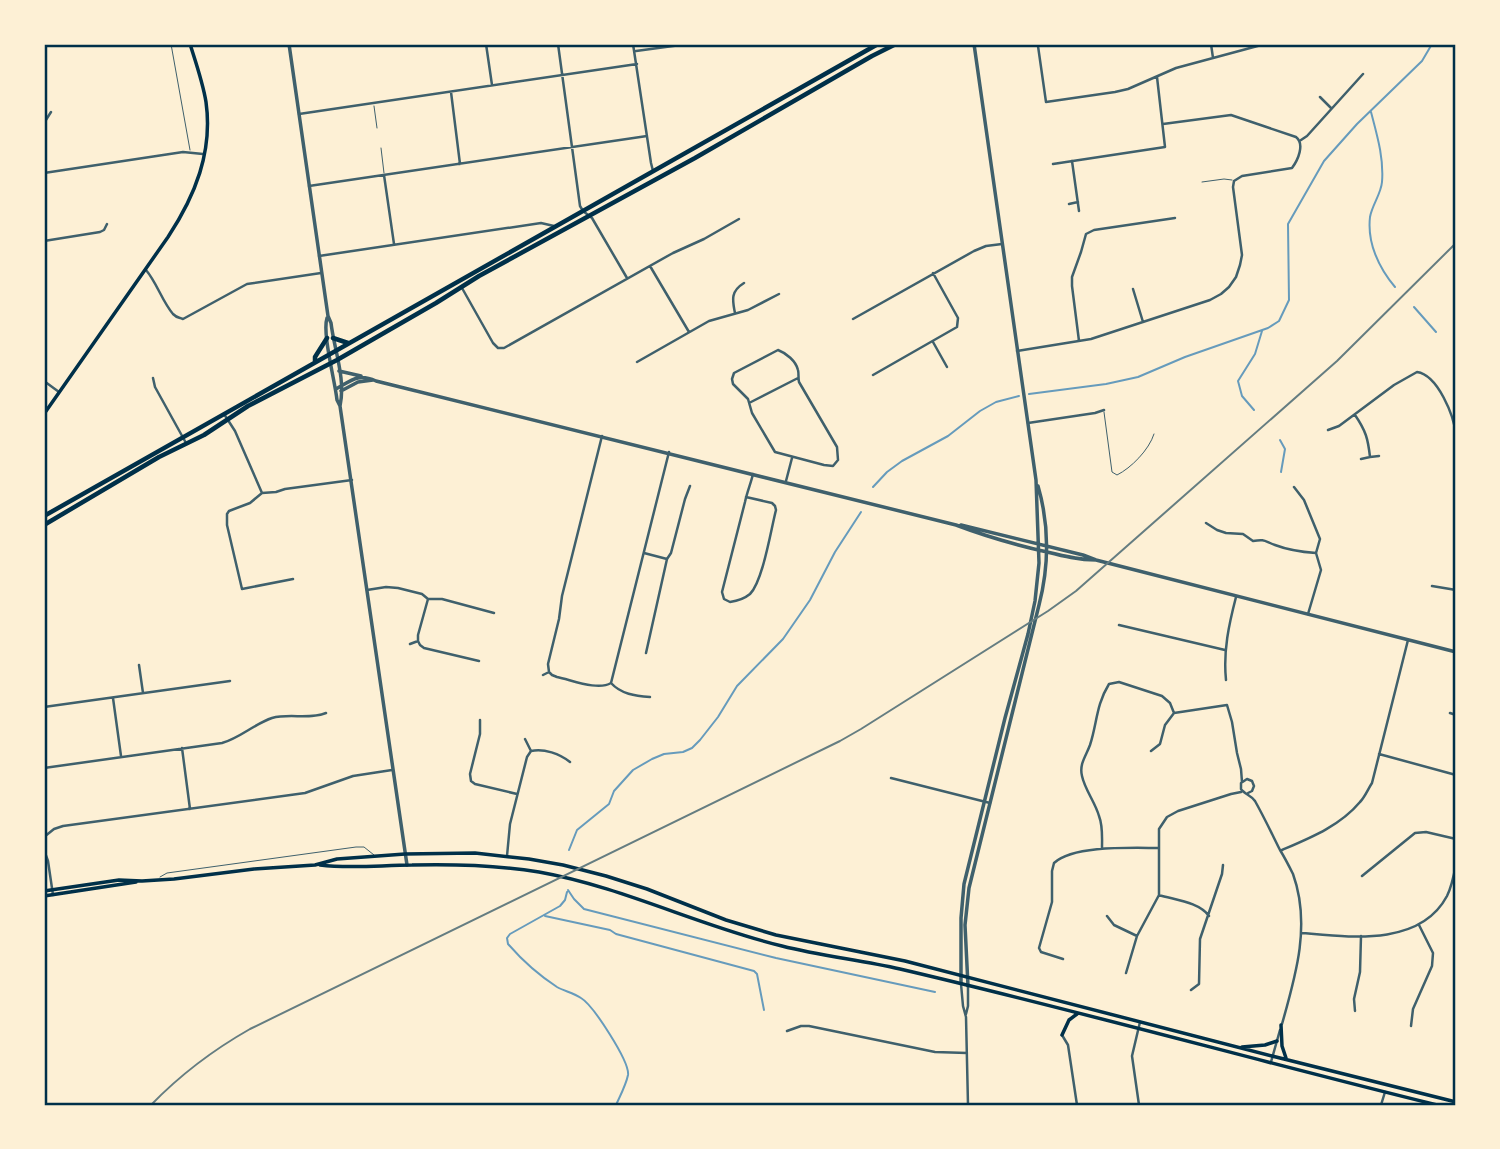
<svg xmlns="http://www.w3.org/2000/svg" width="1500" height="1149" viewBox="0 0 1500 1149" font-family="Literata,serif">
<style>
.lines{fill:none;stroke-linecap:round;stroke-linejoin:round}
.stream{stroke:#669bbc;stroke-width:2}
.service{stroke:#3f606c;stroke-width:1}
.minor{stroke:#3f606c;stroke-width:2.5}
.tertiary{stroke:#3f606c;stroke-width:3.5}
.secondary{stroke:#003049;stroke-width:3.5}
.trunk{stroke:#003049;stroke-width:4.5}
.rail{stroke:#657d81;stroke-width:2}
.neatline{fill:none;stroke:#003049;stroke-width:2.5}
</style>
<rect width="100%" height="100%" fill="#fdf0d5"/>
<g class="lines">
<path class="stream" d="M1371,112C1377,135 1384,158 1382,182C1381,194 1372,205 1370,217C1367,243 1379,268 1395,287
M1414,307L1436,332
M1029,394L1106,384L1138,377L1185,357L1268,328L1279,321L1289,300L1288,224L1324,161L1357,124L1422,61L1432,44
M1254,410L1242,396L1238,381L1255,354L1262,331
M1280,440L1285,449L1281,472
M873,487L887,472L902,461L948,436L980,411L996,402L1019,396
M569,850L577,830L609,804L614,791L633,770L652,759L664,754L683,752L692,748L700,740L718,717L737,686L783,639L810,600L835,552L861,512
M568,890L574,899L584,909L776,958L935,992
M567,892L565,900L560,906L510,934L507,938L508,944C521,959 540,976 557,987C564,991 574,993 581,998C593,1005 630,1062 628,1075C626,1085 620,1096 616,1105
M545,916L610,930L616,934L754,971L757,974L764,1010"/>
<path class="service" d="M171,44L190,150
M374,106L377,128
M381,148L384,173
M1202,182L1224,179L1232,180
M1104,412L1112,472L1117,475C1131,468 1149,450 1154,434
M160,877L167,873L356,847H364L374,855"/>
<path class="minor" d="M486,44L492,85
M558,44L580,206L583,211L592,218L627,278
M633,44L651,163L653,171
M1051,44L1038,46L1046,102L1115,92L1128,89L1176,68L1265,44
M1211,44L1213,58
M636,51L688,44
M451,92L460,164
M1320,97L1331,108
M299,114L637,64
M44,123L51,112
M1301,140L1307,136L1363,74
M1072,161L1079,211
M1053,164L1165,147L1157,77
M44,173L183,152L203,154
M384,175L394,244
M309,186L647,136
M1069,204L1078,202
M44,241L100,232L104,230L107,224
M319,256L541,223L554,226
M650,266L689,332
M146,270C157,283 162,301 173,314C177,318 178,317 183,319L247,284L321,273
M462,288L493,343L498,348H504L673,253L704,239L739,219
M1133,289L1143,322
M735,313C732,299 731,291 744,283
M853,319L974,251L986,246L1002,244
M1079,341L1072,286V277L1081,252L1086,234L1094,230L1175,218
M933,342L947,367
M778,350C786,353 796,361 798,370C799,374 798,378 799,382L837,447L838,460L833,466L824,465L775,452L752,413L748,399L733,384L732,379L734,373Z
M1017,351L1091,339L1210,300L1221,294L1229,287L1236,277L1240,265L1242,255L1233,187L1234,181L1242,176L1292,168C1298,160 1305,144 1296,137L1231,115L1163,124
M637,362L709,321L748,310L779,294
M873,375L957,327L958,318L933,273
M153,378L155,387L186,443
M44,381L59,392
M751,402L798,378
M224,414L235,431L262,493
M1355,415C1366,431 1368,439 1370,457L1361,459
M1028,423L1095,413L1104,410
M1328,430L1339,426L1394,385L1417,372C1438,375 1454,416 1456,435
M1370,457L1379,456
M1456,463L1455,466L1456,471
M786,481L792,458
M1294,487L1304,500L1320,539L1316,553L1321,570L1308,614
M746,497L772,503L775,506L776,510C771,529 763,581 750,594C744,599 737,601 730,602L724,599L722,592L745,502C747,492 751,483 753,474
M1206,523L1217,530L1226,533L1243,534L1253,541C1265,539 1264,541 1275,545C1288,550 1302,552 1316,553
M644,553L667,559
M293,579L242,589L227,525V514L229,511L250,503L262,493L276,492L285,489L352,480
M1432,586L1456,590
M367,590L386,587L398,588L422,594L428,599H442L494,613
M1119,625L1225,650
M418,641L420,645L424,648L479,661
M410,644L418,641V635L428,599
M646,653L667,559L671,553L685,499L690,486
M139,665L143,693
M549,672L548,664L559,619L562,596L602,436
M543,675L549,672L552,675L557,677C572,680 598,691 611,683
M1226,680C1223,651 1229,624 1236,597
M611,683L669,452
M611,683C621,694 635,696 650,697
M113,698L121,756
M44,707L230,681
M1450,713L1456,715
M480,720V734L470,774L471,781L475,784L517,794
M182,748L190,809
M531,751C544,748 560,754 570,762
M1151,751L1160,744L1165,725L1174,713L1227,705L1232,722L1237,753L1241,769L1242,782
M1379,754L1456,775
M44,768L222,743C240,738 254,724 272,718C290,713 309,720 326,713
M891,778L990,803
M1248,793L1252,791L1254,786L1252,781L1247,779L1241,783V789C1244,794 1251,795 1255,801C1264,817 1272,834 1280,850C1285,858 1289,866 1293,874C1311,924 1296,975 1282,1024
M44,837L54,829L63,826L305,793L353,776L392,770
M1102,848C1102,837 1103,826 1099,816C1095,802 1085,790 1082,776C1079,764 1086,756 1090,745C1097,724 1096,705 1109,684L1119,682L1162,696L1170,703L1174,713
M44,850L48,861L53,895
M1282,850C1310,838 1340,826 1360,802C1365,797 1368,789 1372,783L1408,640
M507,856L510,824L527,757L531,751L525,739
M1362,876L1415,833L1426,832L1456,839
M1159,895C1175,900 1199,902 1209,916
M1107,916L1114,925L1137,936
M1302,933C1349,937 1420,947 1447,896C1452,886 1454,875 1456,864
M1063,959L1041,952L1039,948L1052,902V871L1054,863C1074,845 1132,848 1159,848
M1126,973L1137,936L1159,895V829L1167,817L1178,811L1231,794L1241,792
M961,984L963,1006L966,1017L968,1105
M1191,990L1199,984L1200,939L1222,874L1223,865
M1355,1011L1354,999L1360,972L1361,936
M966,1014L968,1006V986
M1411,1026L1413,1009L1432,966L1433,953L1419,925
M787,1031L801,1026H809L935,1052L967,1053
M1062,1035L1068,1045L1077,1105
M1271,1062L1280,1030
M1139,1105L1132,1056L1140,1022
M1381,1105L1385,1092"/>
<path class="tertiary" d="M289,44L328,316L331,323C334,349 346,379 340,406L407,865
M327,318C322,333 335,381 337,400L340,406
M339,371L361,376
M336,389C352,380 358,373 376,381L956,525C985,536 1016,545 1047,552C1063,556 1079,560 1096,560
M341,391L358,382L373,380
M961,525L1083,555L1096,560L1456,652
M961,983V918L964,884L1005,718L1028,634L1035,601L1039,563L1036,480L974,44
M968,986L965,925L969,888L1039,605C1049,566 1049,524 1038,486"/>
<path class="secondary" d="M44,414L168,237C195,196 213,152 206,102C203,83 196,63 190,44
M320,865C351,869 382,865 412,865C455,864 497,865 539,872C623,887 699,926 782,946C821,956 861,960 900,969C1080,1011 1258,1061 1437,1105
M44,891L119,880L142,881L174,879L254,869L315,865L337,859L405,854L475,853L529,859L563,865L606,876L647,889L726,920L776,935L905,961L1272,1056L1456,1102
M44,896L136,882
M1281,1025L1282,1046L1286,1058
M1062,1035L1069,1020L1077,1014
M1242,1047L1265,1045L1277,1041"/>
<path class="trunk" d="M333,338L348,343
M315,361V357L327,338
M44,516L878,44
M44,525L159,457L204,435L248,406L337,360L436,303L479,276L695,158L872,56L896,44"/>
<path class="rail" d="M151,1105C180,1075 213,1050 250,1029L840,741L861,729L1048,611L1076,591L1337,361L1456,243"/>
</g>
<rect width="1500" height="1149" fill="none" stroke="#fdf0d5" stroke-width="91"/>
<rect x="46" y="46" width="1408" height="1058" class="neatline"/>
</svg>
